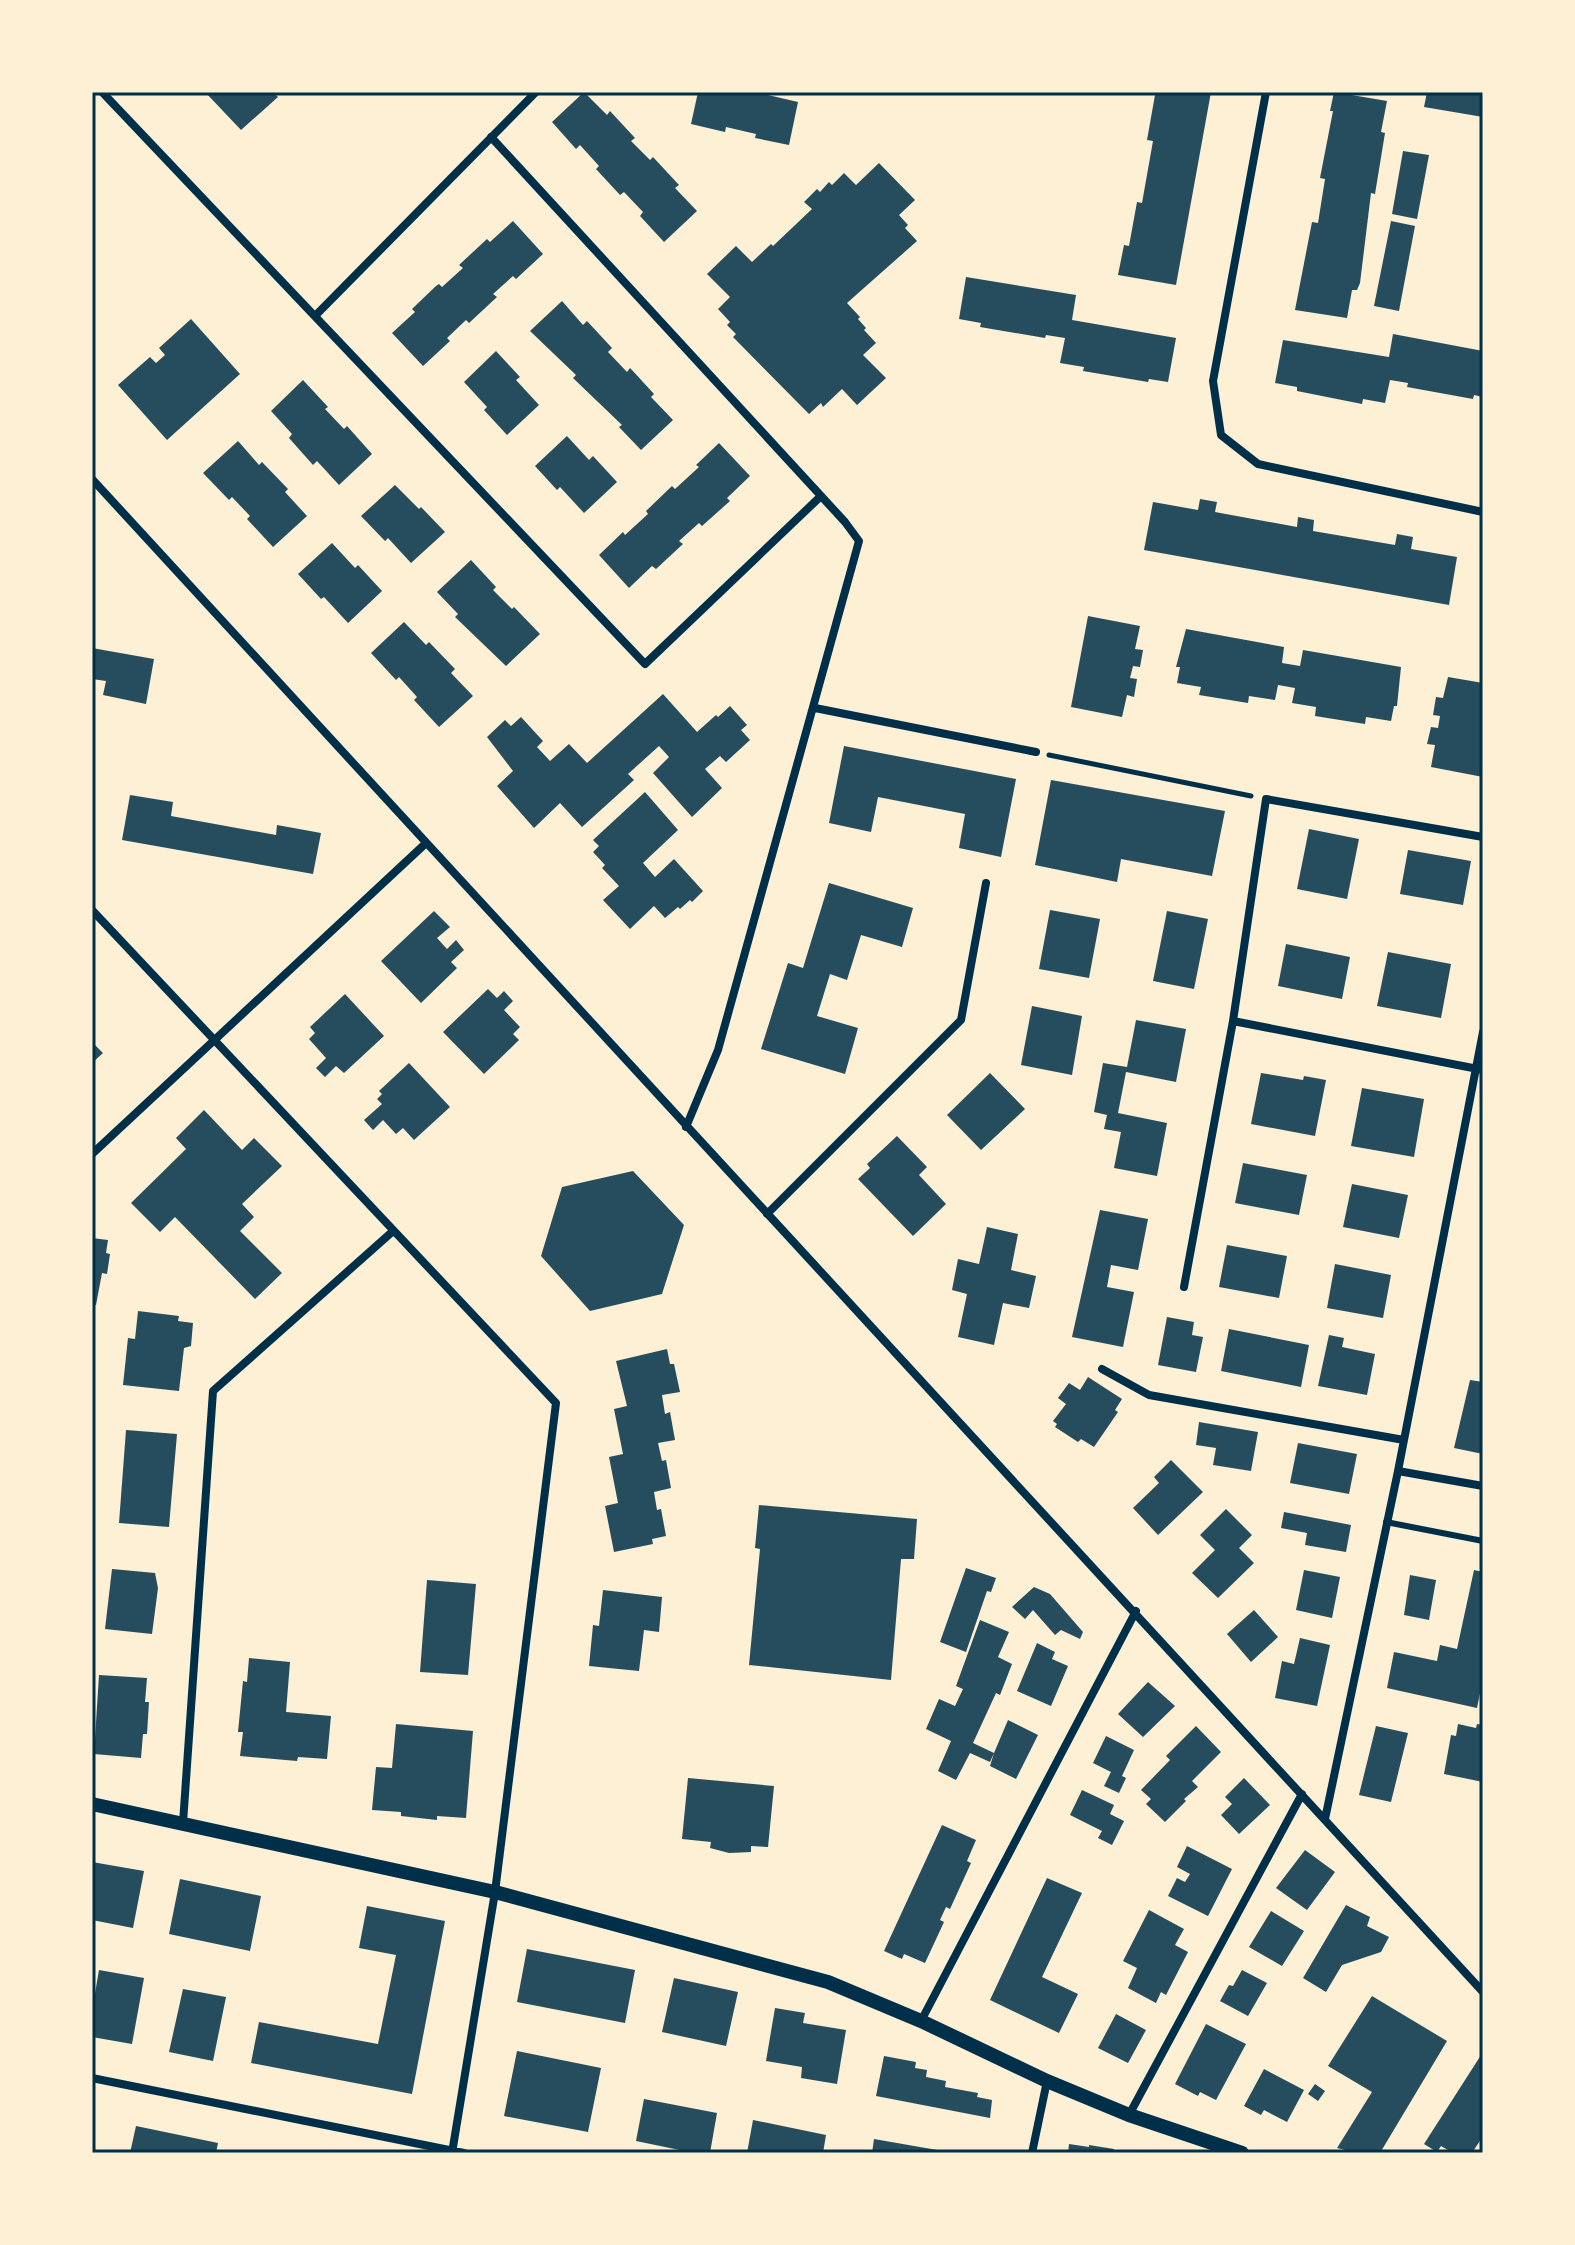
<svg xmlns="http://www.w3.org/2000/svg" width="1575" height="2245" viewBox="0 0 1575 2245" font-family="'PT Sans',sans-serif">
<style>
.building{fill:#264d5e}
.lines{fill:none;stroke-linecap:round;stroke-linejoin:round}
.path{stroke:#003049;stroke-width:5}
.service{stroke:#003049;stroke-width:6}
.minor{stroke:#003049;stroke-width:8}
.tertiary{stroke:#003049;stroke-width:14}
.neatline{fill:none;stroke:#003049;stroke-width:3}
</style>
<rect width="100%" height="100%" fill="#fdf0d5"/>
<path class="building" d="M205,92H273L278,97L241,130Z
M584,92L607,115L610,111L635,138L631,141L650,160L653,157L679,185L675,188L697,211L664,242L640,216L643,212L624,192L620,195L596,169L599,166L580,145L576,149L552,122Z
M698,92H768V95L798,102L789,145L755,138L756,134L726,127L725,132L691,124Z
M1152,92H1211L1176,285L1118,275L1124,245L1129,246L1137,202L1142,203L1153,141L1147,140L1155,95H1151Z
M1334,92L1387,101L1381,132L1385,133L1375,194L1371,193L1360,283L1357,290H1352L1347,318L1295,310L1312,222L1318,223L1325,179L1320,178L1333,111H1330Z
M1427,92H1483V117L1424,107Z
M1403,151L1429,155L1417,219L1392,214Z
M879,163L915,200L899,215L908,225L905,228L917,241L847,303L860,317L858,319L866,328L864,330L876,343L863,355L886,378L857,405L842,389L823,407L821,403L809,414L733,337L736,334L727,325L730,322L718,309L730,297L707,274L736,246L752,262L771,244L773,246L812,209L804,202L817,189L820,192L829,182L832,185L844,173L856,185Z
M513,221L543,254L516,279L513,276L493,294L497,297L469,323L466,320L447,338L450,341L423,366L392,333L415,312L412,309L436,286L439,284L442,287L463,268L459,265L487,239L490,242Z
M1391,221L1415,226L1399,311L1374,306Z
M966,277L1076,295L1072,320L1176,338L1168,382L1149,379L1148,382L1083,371L1084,367L1060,363L1065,338L1046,335L1045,338L980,327L981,323L959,319Z
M562,301L583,325L587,321L612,348L608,352L627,372L630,368L632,370L654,394L651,397L673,420L641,450L619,427L622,425L573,378L576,375L530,331Z
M191,319L240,374L167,440L118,385L150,357L156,363L165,355L159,348Z
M1393,334L1483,351V397L1474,395L1473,399L1407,387L1408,383L1390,380L1385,403L1363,399L1362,404L1297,391V387L1275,383L1283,340L1389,357Z
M496,351L520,377L516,380L539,405L507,435L484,410L487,407L464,382Z
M303,380L328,407L325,409L344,429L347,426L372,454L339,485L317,461L313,465L289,438L292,434L271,411Z
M567,436L589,460L593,456L617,482L584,513L560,487L557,490L535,466Z
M238,441L259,465L262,462L288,489L285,492L307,516L273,547L247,519L250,516L232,497L229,500L203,473Z
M719,443L750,476L727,498L730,501L702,526L699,523L679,541L683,544L656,569L652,566L629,588L599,555L623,532L625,535L648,514L646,511L672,486L675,489L699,467L696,465Z
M395,485L419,509L421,507L445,532L411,563L388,538L385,541L361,516Z
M1200,499L1217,502L1215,512L1297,527L1298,517L1314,520L1313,531L1395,545L1397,534L1413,537L1411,549L1457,557L1449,605L1144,550L1153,502L1198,510Z
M332,543L355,568L358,565L382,591L348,623L324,597L321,599L298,574Z
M471,560L496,587L493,590L512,609L514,607L540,634L506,666L455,617L458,614L437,592Z
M1088,616L1140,626L1135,649L1143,650L1140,667L1133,666L1130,678L1137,679L1134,697L1127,695L1122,717L1071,707Z
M404,622L426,645L429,642L455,669L451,673L473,696L439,727L414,700L417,697L399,677L396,680L371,653Z
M1186,629L1284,647L1282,663L1300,666L1303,650L1401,667L1397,706H1394L1391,721L1366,717L1365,724L1315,716L1316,707L1292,703L1295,688L1278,685L1275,700L1249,696L1248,703L1199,695L1201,687L1177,683L1180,667H1176Z
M92,648L154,659L146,704L103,695L106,681L92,679Z
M1448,677L1483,683V777L1431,767L1435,745L1427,744L1431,727L1438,728L1440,716L1433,715L1436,697L1443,698Z
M663,694L697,732L716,715L718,717L730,706L747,725L741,730L750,740L726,762L720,756L705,769L722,788L692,817L653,773L669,757L659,746L628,774L634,780L582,827L560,803L534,828L497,786L513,771L487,737L505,720L511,726L521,717L543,741L537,747L550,761L569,744L587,763Z
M844,746L1016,779L1001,857L959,848L965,814L878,797L871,832L829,823Z
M1051,780L1225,811L1212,876L1121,859L1117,882L1035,865Z
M645,792L678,830L643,863L655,877L674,859L703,891L692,902L690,900L680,909L678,907L665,918L654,906L630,929L603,900L619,886L602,868L605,865L593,852L599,846L593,840Z
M130,795L173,802L171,816L276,835L277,825L321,833L313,874L122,840Z
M1309,829L1359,839L1347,899L1297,889Z
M1408,850L1471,861L1463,905L1400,894Z
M829,883L913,908L902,947L861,935L847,980L830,974L817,1016L858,1028L845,1074L761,1049L788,963L803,968Z
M1050,910L1100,919L1089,978L1039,969Z
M434,911L450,927L437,938L447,949L456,940L464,950L451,962L457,968L421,1003L381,961Z
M1167,911L1208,919L1194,989L1153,981Z
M1286,944L1350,957L1342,999L1278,986Z
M1388,952L1451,964L1441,1018L1377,1006Z
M488,989L497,998L504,991L513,1001L504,1010L520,1027L513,1034L519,1040L484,1074L443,1032Z
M345,994L384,1036L344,1073L336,1066L325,1077L316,1068L326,1058L309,1039L315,1033L310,1027Z
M1032,1006L1082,1016L1072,1075L1021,1065Z
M1136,1020L1186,1029L1176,1082L1126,1072L1118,1113L1167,1123L1157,1176L1114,1168L1121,1132L1104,1129L1107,1115L1094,1112L1103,1063L1127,1067Z
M92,1042L103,1053L92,1063Z
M409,1063L450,1107L414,1140L403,1128L396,1134L383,1120L373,1130L364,1120L382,1104L377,1099L382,1094L379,1091Z
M990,1073L1025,1109L981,1150L947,1115Z
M1261,1073L1303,1080L1304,1076L1326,1080L1315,1136L1251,1124Z
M1362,1088L1424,1099L1414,1157L1351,1146Z
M204,1110L242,1150L254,1138L282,1166L242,1204L254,1217L240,1231L282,1273L255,1299L175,1217L160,1232L131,1203L186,1149L176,1138Z
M897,1136L927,1167L919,1175L946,1204L913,1236L858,1179L870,1168L867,1164Z
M1243,1163L1307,1175L1299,1215L1235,1203Z
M633,1171L684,1225L662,1294L590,1311L541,1256L562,1187Z
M1352,1184L1408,1195L1399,1238L1343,1227Z
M1100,1210L1148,1219L1138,1270L1111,1265L1107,1287L1134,1292L1123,1347L1072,1337Z
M987,1227L1018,1234L1011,1270L1036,1276L1029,1308L1003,1303L994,1345L958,1337L967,1294L952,1290L958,1259L979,1264Z
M92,1238L108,1240L106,1253L110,1254L107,1274L102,1273L96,1305H92Z
M1227,1245L1287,1256L1279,1298L1219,1287Z
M1335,1264L1391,1275L1383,1318L1327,1308Z
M138,1311L179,1316L178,1321L193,1323L191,1346L184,1348L179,1391L123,1385L128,1338L135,1339Z
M1167,1317L1194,1322L1192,1335L1203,1337L1196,1372L1158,1365Z
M1229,1329L1309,1345L1301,1387L1221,1371Z
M1329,1335L1344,1338L1342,1347L1375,1354L1367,1395L1318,1386Z
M667,1349L670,1364H674L680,1392L662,1395L665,1414L670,1412L675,1440L658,1443L662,1461L666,1460L671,1488L654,1492L657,1510L661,1509L666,1536L652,1539L653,1544L614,1552L605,1506L618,1503L609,1457L623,1454L614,1409L627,1406L616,1361Z
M1088,1377L1122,1399L1115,1410L1118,1412L1094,1447L1081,1439L1078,1442L1055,1427L1057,1424L1053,1421L1066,1404L1058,1398L1069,1383L1080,1390Z
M1470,1380L1483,1382V1454L1454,1448Z
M1199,1422L1258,1432L1251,1471L1213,1465L1216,1448L1196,1445Z
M126,1430L177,1434L169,1527L119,1523Z
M1298,1443L1357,1454L1349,1494L1290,1483Z
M1171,1460L1203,1492L1158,1535L1133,1508L1159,1483L1154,1477Z
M759,1505L917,1519L914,1559H901L891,1680L749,1665L760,1549L755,1548Z
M1226,1509L1252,1535L1239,1548L1254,1563L1218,1598L1192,1573L1215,1550L1200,1535Z
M1284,1512L1351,1525L1346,1552L1305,1545L1307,1533L1281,1528Z
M966,1568L996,1578L991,1592L987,1591L966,1652L940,1642Z
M112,1569L155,1573L158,1588L152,1634L105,1629Z
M1304,1570L1340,1577L1332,1618L1296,1610Z
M1474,1570L1483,1572V1678L1477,1708L1387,1688L1394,1652L1437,1661L1440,1645L1457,1649Z
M1410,1575L1436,1580L1429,1620L1404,1615Z
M427,1580L476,1584L468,1675L420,1672Z
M1034,1587L1050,1594L1083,1632L1080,1639L1061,1630L1055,1635L1033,1610L1025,1619L1012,1607Z
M603,1590L662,1597L659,1632L644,1630L639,1671L589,1666L593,1625L599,1626Z
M1254,1610L1278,1637L1251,1662L1227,1634Z
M980,1620L1009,1632L998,1657L1012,1664L1000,1695L996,1693L973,1743L994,1753L1008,1720L1038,1735L1016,1779L990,1766L994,1753L990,1762L970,1753L956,1780L938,1771L951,1741L926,1729L939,1699L955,1706L963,1689L956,1686Z
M1300,1638L1330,1645L1317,1706L1275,1698L1282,1661L1294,1664Z
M1037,1643L1055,1652L1052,1659L1068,1666L1051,1706L1017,1691Z
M249,1658L290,1662L286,1712L331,1716L327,1759L298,1757L297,1761L240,1756L243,1732H238L243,1681L247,1682Z
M99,1675L147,1678L145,1702H149L147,1734H143L141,1758L94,1754Z
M1148,1682L1175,1706L1143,1737L1118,1714Z
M396,1724L473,1731L466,1818L437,1816V1820L401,1816V1812L372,1810L376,1767L392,1768Z
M1458,1724L1476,1728L1477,1724L1483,1725V1782L1444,1774L1451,1735L1456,1736Z
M1196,1726L1221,1752L1192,1781L1198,1787L1184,1799L1186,1801L1165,1822L1146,1804L1151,1799L1141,1790L1170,1760L1166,1756Z
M1376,1726L1408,1733L1391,1802L1359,1795Z
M1106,1736L1134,1750L1122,1776L1126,1778L1119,1793L1104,1786L1111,1772L1093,1763Z
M688,1778L774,1786L768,1847L751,1846V1852L729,1853L710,1848L711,1842L682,1839Z
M1244,1778L1270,1805L1239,1834L1221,1815L1232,1804L1225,1797Z
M1082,1790L1114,1805L1110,1814L1124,1821L1112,1845L1098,1838L1102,1831L1070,1815Z
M942,1825L976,1840L967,1861L971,1863L950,1909L946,1907L940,1920L944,1922L925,1963L904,1954L902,1959L884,1951Z
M1187,1846L1232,1869L1208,1916L1168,1896L1177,1878L1185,1882L1190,1874L1177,1867Z
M1305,1850L1335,1872L1307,1910L1276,1888Z
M92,1862L144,1871L133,1928L92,1920Z
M1047,1878L1082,1893L1042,1977L1078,1994L1059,2033L990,2000Z
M180,1879L261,1896L250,1951L169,1934Z
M1346,1905L1370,1917L1367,1926L1389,1937L1381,1952L1342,1965L1326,1992L1303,1978Z
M367,1906L445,1921L412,2094L251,2063L259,2022L378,2044L396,1955L359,1948Z
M1149,1910L1184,1929L1175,1945L1188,1952L1166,1995L1161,1992L1156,2003L1128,1988L1137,1968L1123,1961Z
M1271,1911L1304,1931L1282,1966L1249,1947Z
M527,1949L635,1970L625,2023L517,2002Z
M99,1970L144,1978L132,2044L92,2037V2011Z
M1242,1970L1267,1983L1248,2016L1220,2001L1229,1985L1233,1986Z
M674,1978L738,1992L726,2046L662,2032Z
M183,1989L226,1997L213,2061L169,2052Z
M1372,1996L1447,2041L1380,2153H1357L1337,2148L1372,2092L1328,2066Z
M775,2008L805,2013L803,2023L846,2030L837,2084L801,2078L802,2067L766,2061Z
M1116,2014L1146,2030L1128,2063L1098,2048Z
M1206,2024L1246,2044L1216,2100L1200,2092L1198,2096L1175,2084Z
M517,2051L601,2068L588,2132L504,2116Z
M1483,2052V2136L1472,2153H1453L1441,2146L1437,2152L1424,2144Z
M884,2056L916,2062L915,2068L927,2070L926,2077L946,2081L945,2087L978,2093L977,2097L992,2100L990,2118L876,2096Z
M1264,2069L1304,2090L1287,2122L1264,2110L1261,2115L1244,2106Z
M1315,2084L1325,2091L1318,2101L1308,2094Z
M644,2099L717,2113L710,2153H694L636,2141Z
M753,2120L826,2135L823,2153H747Z
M136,2126L218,2143L216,2153H130Z
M874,2139L943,2151L942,2153H872Z
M1069,2144L1089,2147V2145L1114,2149L1113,2153H1068Z"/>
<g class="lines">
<path class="path" d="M1049,755L1251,796"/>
<path class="service" d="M1386,1522L1483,1541"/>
<path class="minor" d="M102,92L645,664L821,496
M1266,92L1213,381L1221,435L1258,464L1483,512
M491,137L845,522L859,541L718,1050L686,1127
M315,316L536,92
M92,479C554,986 1022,1486 1483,1992
M815,708L1036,752
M92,910L556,1403L495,1892L452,2153
M1233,1021L1483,1070
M92,1154L425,844
M767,1214L961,1020L986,883
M1184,1287L1233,1021L1266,799L1483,837
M1102,1369L1149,1395L1404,1440
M1398,1471L1483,1486
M1325,1819L1398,1471L1483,1032
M183,1823L213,1391L392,1232
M921,2021L1136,1611
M92,2078L464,2153
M1129,2115L1302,1794
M1032,2153L1047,2081"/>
<path class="tertiary" d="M92,1804L495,1892L828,1982L921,2021L1047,2081L1129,2115L1242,2153"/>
</g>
<rect width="1575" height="2245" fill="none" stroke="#fdf0d5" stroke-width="188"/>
<rect x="94" y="94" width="1387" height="2057" class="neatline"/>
</svg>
